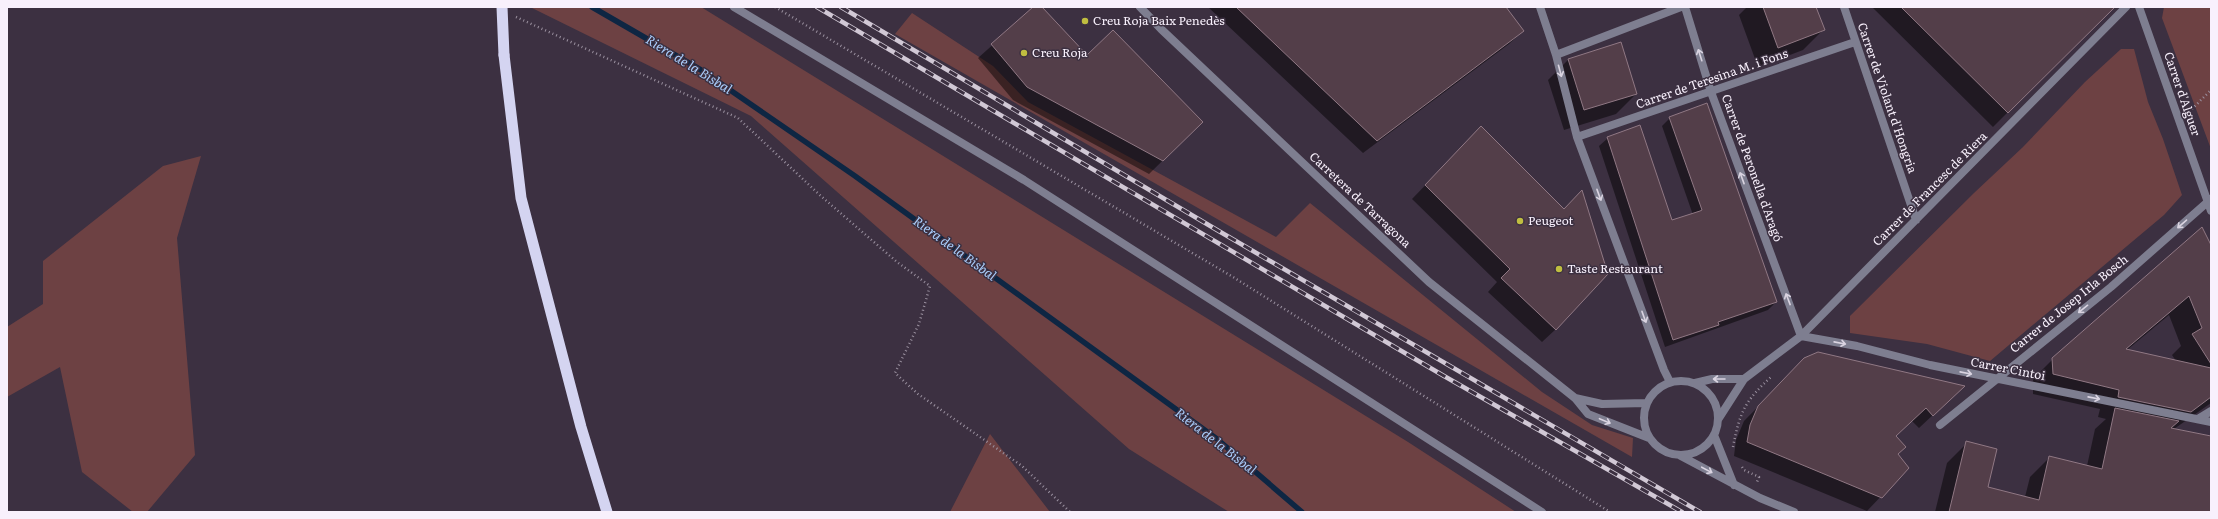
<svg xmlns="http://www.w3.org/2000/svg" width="2218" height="519" viewBox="0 0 2218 519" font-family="Literata,serif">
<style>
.green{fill:#6d4143}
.shadow{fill:#0007;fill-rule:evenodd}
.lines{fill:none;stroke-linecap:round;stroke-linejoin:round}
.stream{stroke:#0e2643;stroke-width:5.5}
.building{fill:#533e49;stroke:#907884}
.path{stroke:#9a909f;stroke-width:2.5;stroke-dasharray:1 3;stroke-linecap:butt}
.minor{stroke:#7e7e90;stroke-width:8}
.tertiary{stroke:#7e7e90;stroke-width:8}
.trunk{stroke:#d4d4f1;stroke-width:11}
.rail-casing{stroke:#d1c8d5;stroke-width:4.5}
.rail{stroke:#3c3041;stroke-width:3;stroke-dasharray:9;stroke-linecap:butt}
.trunk-bridge{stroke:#d4d4f1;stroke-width:11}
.oneway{stroke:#dad4e1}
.poi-dot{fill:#c0be40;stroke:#3c3041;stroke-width:1.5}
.labels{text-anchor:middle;stroke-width:3;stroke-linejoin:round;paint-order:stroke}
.poi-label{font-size:12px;fill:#f8f0fc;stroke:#3c3041;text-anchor:start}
.street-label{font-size:12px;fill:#f8f0fc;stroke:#3c3041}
.water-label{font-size:13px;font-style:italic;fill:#aacdfb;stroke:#3c3041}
</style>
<rect width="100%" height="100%" fill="#3c3041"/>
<path class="green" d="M530,7H701L1408,442L1516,512H1229L1129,449L751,116Z
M2164,7H2211V149L2162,18Z
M912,13L993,66L1028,102L1276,237L1310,203L1542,392L1592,425L1633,438L1632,457L895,34Z
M2121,49H2134L2148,102L2163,139L2182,195L2164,215L1990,361L1927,344L1850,333V316L1974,193L2023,147L2085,82Z
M201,156L177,238L195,455L147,512H133L82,472L60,367L7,397V327L43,304V261L163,166Z
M990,434L1050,512H950Z"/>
<path class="shadow" d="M1035,7H1040L1087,56L1202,122L1149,174L1013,100L978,58Z
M1208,7H1505L1523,31L1509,44L1363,153Z
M1747,7H1815L1823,30L1803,50L1758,67L1739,15Z
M1872,7H2113L1993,127Z
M1568,60L1636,94L1616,114L1564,130L1548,80Z
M1670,118L1776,302L1768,310L1665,347L1599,146L1608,138L1672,222L1693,215L1662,126Z
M1468,141L1564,210L1556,329L1542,342L1488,292L1497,282L1412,199Z
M2211,247V403L2174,429L2211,437V512H1935L1947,463L1967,443L1987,488L2025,497L2030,477L2050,457L2087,466L2095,429L2106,419L2098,417L2100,409L2033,394V379L2053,359ZM2169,315L2181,346L2172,355L2176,361L2127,350Z
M1805,359L1950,399L1919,428L1912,421L1895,436L1897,454L1908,468L1867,511L1734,456L1736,440L1744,421Z"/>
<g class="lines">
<path class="stream" d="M592,7L701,70L855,176L1217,439L1302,512"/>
</g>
<path class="building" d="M1033,7H1042L1087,55L1113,30L1203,122L1163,161L1027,87L991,44Z
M1236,7H1506L1524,31L1377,141Z
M1763,7H1816L1825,30L1778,48Z
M1901,7H2115L2008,113Z
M1621,42L1637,94L1584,110L1568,59Z
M1707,103L1777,302L1718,322L1719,325L1673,340L1607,137L1640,125L1672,220L1700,211L1702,210L1669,117Z
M1481,126L1564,209L1582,190L1608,274L1556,330L1501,278L1510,269L1425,185Z
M2202,227L2211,245V364L2192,334L2202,328L2189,296L2126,349L2211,368V397L2191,412L2118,397L2119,390L2053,374L2052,358Z
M1818,352L1965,386L1933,416L1926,408L1896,436L1906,447L1898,454L1909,468L1882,498L1747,442L1750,425L1758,406L1804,358Z
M2115,408L2179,421L2171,428L2211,436V512H1949L1966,441L1997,449L1988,487L2039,500L2049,456L2102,469Z"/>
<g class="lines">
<path class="path" d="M775,7L1233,277L1610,512
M516,17L738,118L822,197L897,262L930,286L919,324L895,373L918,394L1022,466L1070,512
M2189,112L2211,90
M1733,447C1740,411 1745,401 1772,376
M1742,467L1744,470L1759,477L1757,482"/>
<path class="minor" d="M1540,7L1556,55L1577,137L1664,370L1670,382
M1685,7L1711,92L1801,336L1857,346L1930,365L2211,422
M1844,7L1916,220
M2139,7L2211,211
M1556,55L1681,7
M1577,137L1855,42
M1695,383L1712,379H1744
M1719,418L1744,379L1801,336L2126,7
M2198,419L2211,411
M1940,425L2111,287L2211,199"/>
<path class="tertiary" d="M734,7L1024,180L1542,512
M1140,7L1161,29L1429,282L1575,398L1588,414L1649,438
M1644 418a37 37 0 1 1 74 0a37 37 0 1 1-74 0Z
M1575,398L1602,404L1646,403
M1714,435L1734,485
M1679,455L1760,498L1794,512"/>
<path class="trunk" d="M504,55L521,198L581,427L607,512"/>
<g class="rail-casing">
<path id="rail" d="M817,7L1444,376L1682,512
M841,7L1217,230L1700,512"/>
</g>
<use href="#rail" class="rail"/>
<path class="trunk-bridge" d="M502,7L504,55"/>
</g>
<defs><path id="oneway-shaft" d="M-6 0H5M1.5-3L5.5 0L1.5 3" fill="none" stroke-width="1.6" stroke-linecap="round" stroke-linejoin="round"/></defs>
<g class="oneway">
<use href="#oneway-shaft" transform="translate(1700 55) rotate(-108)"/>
<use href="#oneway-shaft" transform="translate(1560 71) rotate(75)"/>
<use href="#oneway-shaft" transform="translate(1742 178) rotate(-110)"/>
<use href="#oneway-shaft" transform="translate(1599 195) rotate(70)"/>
<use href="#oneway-shaft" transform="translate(2182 224) rotate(139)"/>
<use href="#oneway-shaft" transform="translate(1788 299) rotate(-111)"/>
<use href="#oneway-shaft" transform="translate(2083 309) rotate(141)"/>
<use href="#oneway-shaft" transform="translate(1644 317) rotate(70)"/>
<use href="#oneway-shaft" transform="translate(1840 343) rotate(11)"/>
<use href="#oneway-shaft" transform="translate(1966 373) rotate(11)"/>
<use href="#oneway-shaft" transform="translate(1719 379) rotate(180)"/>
<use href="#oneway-shaft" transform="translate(2094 398) rotate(11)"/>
<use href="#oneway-shaft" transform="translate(1605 421) rotate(23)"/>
<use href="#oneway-shaft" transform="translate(1707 470) rotate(28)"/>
</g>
<g class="poi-dot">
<circle cx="1085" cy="21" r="4"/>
<circle cx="1024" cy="53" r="4"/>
<circle cx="1520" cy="221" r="4"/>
<circle cx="1559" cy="269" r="4"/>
</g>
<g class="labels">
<g class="poi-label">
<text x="1093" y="25">Creu Roja Baix Penedès</text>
<text x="1032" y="57">Creu Roja</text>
<text x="1528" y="225">Peugeot</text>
<text x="1567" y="273">Taste Restaurant</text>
</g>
<g class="street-label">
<text transform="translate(1712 79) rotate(-19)" y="4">Carrer de Teresina M. i Fons</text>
<text transform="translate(2182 94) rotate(71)" y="4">Carrer d'Alguer</text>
<text transform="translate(1887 98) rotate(71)" y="4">Carrer de Violant d'Hongria</text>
<text transform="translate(1752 168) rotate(70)" y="4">Carrer de Peronella d'Aragó</text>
<text transform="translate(1930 189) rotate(-45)" y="4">Carrer de Francesc de Riera</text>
<text transform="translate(1360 200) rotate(43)" y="4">Carretera de Tarragona</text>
<text transform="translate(2069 304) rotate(-39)" y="4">Carrer de Josep Irla Bosch</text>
<text transform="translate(2008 369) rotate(11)" y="4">Carrer Cintoi</text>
</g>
<g class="water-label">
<text transform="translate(689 64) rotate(32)" y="5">Riera de la Bisbal</text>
<text transform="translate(955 248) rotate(36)" y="5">Riera de la Bisbal</text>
<text transform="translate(1216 441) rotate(38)" y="5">Riera de la Bisbal</text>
</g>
</g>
<rect width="2218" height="519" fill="none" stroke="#f8f0fc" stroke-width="16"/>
</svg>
